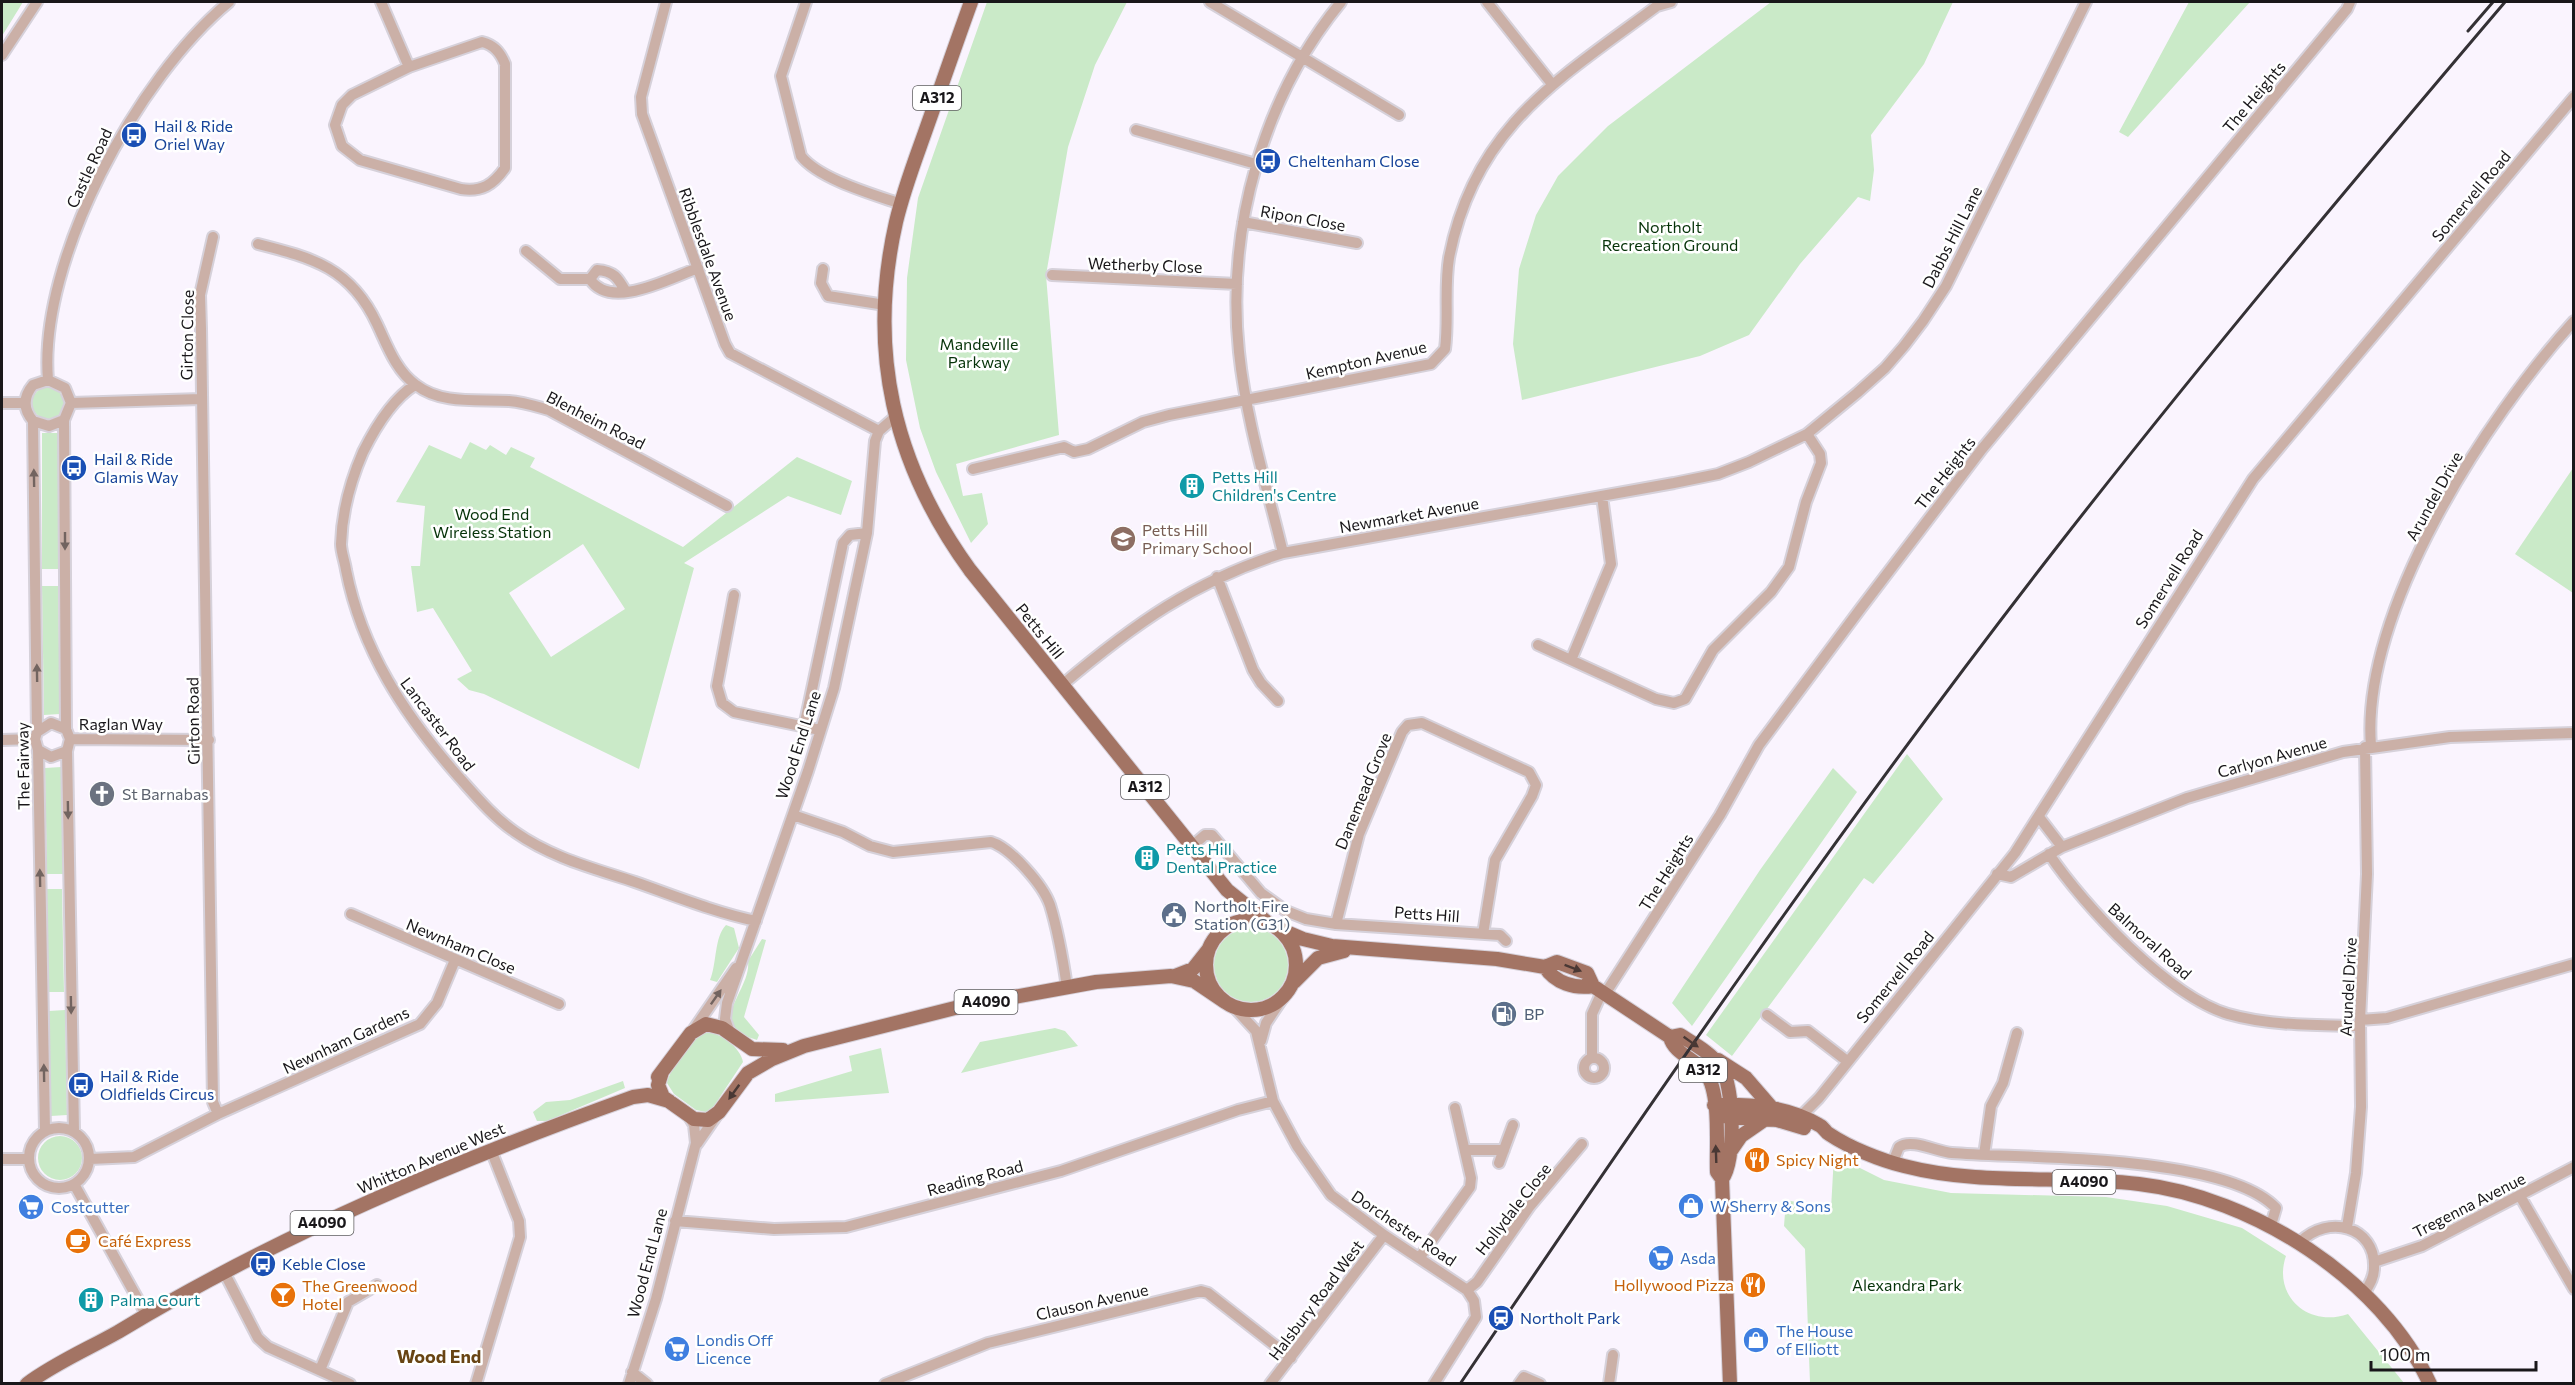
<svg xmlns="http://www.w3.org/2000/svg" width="2575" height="1385" viewBox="0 0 2575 1385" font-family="Commissioner,sans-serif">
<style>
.green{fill:#caeac8;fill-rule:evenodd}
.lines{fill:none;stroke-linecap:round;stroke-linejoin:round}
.minor-casing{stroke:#d6d1da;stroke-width:14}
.major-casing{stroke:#d6d1da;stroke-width:16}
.minor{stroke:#cbb0a7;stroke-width:10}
.major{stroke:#a37464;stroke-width:14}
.rail{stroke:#343135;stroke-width:3}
.oneway{fill:#726460}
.oneway2{fill:#493834}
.labels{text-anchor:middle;stroke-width:5;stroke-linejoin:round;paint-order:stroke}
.shield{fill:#fff;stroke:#5e5d5f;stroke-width:1.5}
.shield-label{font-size:15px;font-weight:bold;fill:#19171a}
.street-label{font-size:16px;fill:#19171a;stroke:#fff}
.transit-label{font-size:16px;fill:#164399;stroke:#fff;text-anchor:start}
.park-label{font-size:16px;fill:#063309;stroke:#fff}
.culture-label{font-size:16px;fill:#0d838f;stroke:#fff;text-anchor:start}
.education-label{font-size:16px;fill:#785e54;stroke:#fff;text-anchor:start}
.worship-label{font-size:16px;fill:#5b616d;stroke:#fff;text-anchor:start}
.service-label{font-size:16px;fill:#4e5e75;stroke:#fff;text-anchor:start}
.food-label{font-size:16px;fill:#c56008;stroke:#fff;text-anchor:start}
.shop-label{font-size:16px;fill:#366cbe;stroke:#fff;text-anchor:start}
.neighbourhood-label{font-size:18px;font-weight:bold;fill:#684413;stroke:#fff}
</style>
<rect width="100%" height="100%" fill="#faf4fe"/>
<path class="green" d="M2,2H23L2,36Z
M987,2H1127L1095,65L1068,147L1046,275L1059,435L956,464L963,496L982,493L988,524L971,543L936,472L920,428L906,360L907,278L918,198Z
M1771,2H1953L1924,64L1871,135L1874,170L1870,201L1858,197L1800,264L1749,335L1700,356L1522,400L1513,344L1519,269L1536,215L1558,176L1608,126Z
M2189,2H2250L2128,137L2119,132Z
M32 403a16 16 0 1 1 32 0a16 16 0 1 1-32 0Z
M42,433H58V569H42Z
M470,442L486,450L490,445L506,455L511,447L535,458L530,467L683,547L797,457L852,481L841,515L788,496L684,563L694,568L639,769L484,694L469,690L457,679L472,671L433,608L417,612L411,566H420L425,506L396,502L429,445L461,459ZM583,544L625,609L551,657L509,593Z
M2573,468V593L2515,554Z
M42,586H58L60,714L44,715Z
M1907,754L1943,799L1873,884L1864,878L1732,1056L1706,1035Z
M61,767L63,874H47L45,768Z
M1833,768L1857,792L1692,1026L1672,1003L1760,870Z
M45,889H62L64,992H48Z
M726,925L734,928L739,948L717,982L710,980C717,964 714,937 726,925Z
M1214 965a37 37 0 1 1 74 0a37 37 0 1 1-74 0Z
M762,939L766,940L744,1017L759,1035L757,1040C702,1024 752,991 748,961Z
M65,1010L67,1115L51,1116L49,1011Z
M1055,1028L1065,1031L1078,1046L961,1073L980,1042Z
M706,1032C720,1032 741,1048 743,1062L714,1106L706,1112L696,1110L674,1094L667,1083C670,1068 692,1038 706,1032Z
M881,1048L889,1093L775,1102V1094L852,1071L849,1056Z
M623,1081L625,1088L547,1121H537L533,1112L546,1102L570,1100Z
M38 1158a22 22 0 1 1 44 0a22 22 0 1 1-44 0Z
M1834,1155L1884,1180L1951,1193L2106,1197L2167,1206L2242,1228L2286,1256C2272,1296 2309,1328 2348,1314L2404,1383H1810L1805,1249L1784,1226L1786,1200L1831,1209Z"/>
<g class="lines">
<g class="minor-casing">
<path id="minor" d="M381,2L409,67
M666,2L641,97L642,114L725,344L730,353L879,431
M806,2L781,76L801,156C819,179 872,194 901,204
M1210,2L1399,115
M1487,2L1552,84
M482,42C494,45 500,52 505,64V168C493,185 482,192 461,189L360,160L342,146L335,125L342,105L352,95L409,67Z
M2,55L37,2
M1136,130L1256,164
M1243,222L1357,243
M213,237L200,295L201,329L213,1102L218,1114
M258,244C313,258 351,268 377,324C387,345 396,371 416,385C442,405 478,399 509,401C523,402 535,406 549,410L727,506
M526,251L560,279H590
M823,269L821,283L828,296L885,305
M1052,275L1237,284
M626,292C618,278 614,271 597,270L590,279C610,311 670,278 698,268
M48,380C38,260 138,77 229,2
M415,385C392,399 375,428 363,452C350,482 342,510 341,544C341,552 345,562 346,570C362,651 404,714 457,775C475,795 492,816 515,832C552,858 593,868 635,882C675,896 714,912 756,921
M2,403H25
M71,403L201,399
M33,421L49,426L64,420
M973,469L1064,447L1074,452L1088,449L1143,422L1169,415L1431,364L1445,349C1449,319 1444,288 1449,258C1474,127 1559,79 1657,6L1671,2
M1283,553C1267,487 1246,420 1239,352C1226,229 1263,97 1341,2
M1217,577L1253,670L1261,683L1278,701
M734,595L717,686L722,703L734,712L820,730
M1538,645L1656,699L1674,703L1685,699L1713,650L1771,592L1789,567L1806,502L1821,463L1820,454L1807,434
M1571,660L1611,564L1602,496
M1062,685C1133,625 1194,581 1283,553L1674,483L1718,474L1749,462L1807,434L1857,393L1885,368L1904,346L1923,321L1946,286L2086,2
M804,727L843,543L850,535L867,533
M37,732L51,723L66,729
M70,739L209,740
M2,740L35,739
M2371,746C2360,612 2486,418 2574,321
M38,750L51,757L67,751
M793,815L843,832L870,846L893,852L991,842C1011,848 1043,885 1050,905C1058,931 1063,960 1067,987
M2039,817L2062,847
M1192,846L1205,835H1212L1261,893L1286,911L1306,919L1336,924L1500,935L1506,941
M2049,854C2084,906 2168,996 2228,1014C2270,1026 2317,1025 2360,1026
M1997,874L2011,877L2062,847L2187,798L2343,752L2450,737L2574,733
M351,914L559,1004
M1336,924L1359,834L1402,732L1408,725L1422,723L1529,772L1536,785L1532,796L1495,860L1483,934
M1605,994L1720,815L1759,745L1861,608L1982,449L2347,9L2350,2
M1233,1006L1256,1031L1273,1101L1297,1146L1331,1195L1384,1235L1467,1290L1474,1301L1476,1317L1434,1384
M1767,1015L1790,1032L1808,1031L1847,1061
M2360,1020L2387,1018L2574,964
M694,1029L736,968
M730,1033L725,1019L727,1003L808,771L834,688L867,533L875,441L879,431L895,417
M1261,1041L1266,1023L1284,996
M1584 1068a10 10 0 1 1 20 0a10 10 0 1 1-20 0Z
M1592,1058V1014L1602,992
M1795,1122L1819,1098L2015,853L2253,479L2574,97
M29 1158a30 30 0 1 1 60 0a30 30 0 1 1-60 0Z
M45,1131L38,750L35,739L37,732L33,421C23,409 23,397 33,385L48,380L65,388L71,403L64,420L66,729L70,739L67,751L74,1131
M697,1144L717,1115
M1465,1150H1504
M1984,1155L1991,1106L2003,1083L2017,1033
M2,1159H29
M90,1159L134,1157L218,1114L420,1024L437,1003L455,960
M1893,1162L1899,1147C1912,1138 1937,1152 1952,1153C2026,1159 2225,1154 2276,1208L2271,1225
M1499,1163L1513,1125
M74,1184L146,1314
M2520,1196L2574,1289
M675,1221L774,1229L846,1227L1061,1171L1238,1110L1273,1101
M2347,1227L2356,1173L2361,1107L2360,1020L2367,874L2365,747
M2300,1242C2328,1214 2376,1226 2374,1268C2374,1278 2369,1285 2364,1294
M1420,1257L1470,1187L1471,1178L1455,1108
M2374,1262L2422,1246L2574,1167
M224,1272L258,1338L268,1347L350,1384
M1467,1290L1477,1282L1530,1206L1582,1144
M320,1370L348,1302L377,1285
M632,1372L647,1384
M476,1384L520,1237L519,1221L491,1150
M629,1384L656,1299L696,1143L694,1125L688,1115
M885,1384L988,1343L1201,1291L1208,1293L1291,1358
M1270,1384L1384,1235
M1519,1384L1524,1377L1540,1384
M1609,1384L1613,1355"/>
</g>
<g class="major-casing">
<path id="major" d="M971,2C955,46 940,90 924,135C914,163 903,192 896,222C867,350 893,464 970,570L1227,890L1268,923
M1206 965a45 45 0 1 1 90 0a45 45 0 1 1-90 0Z
M1277,928L1303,939L1332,946L1497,959L1545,967L1557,962L1587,973L1593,986L1670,1037
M1545,967C1555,983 1575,989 1593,986
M1175,976L1193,969L1208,950
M1294,982L1318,958L1344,951
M1670,1037C1674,1054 1696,1059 1706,1073C1721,1094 1716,1147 1717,1172L1722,1179L1730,1384
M1670,1037L1680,1035C1694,1044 1711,1053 1721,1067C1734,1085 1736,1162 1722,1179
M1718,1060L1746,1078L1772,1108
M662,1072L658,1085L663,1097L694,1119L708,1120L719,1112L748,1073L772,1059L804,1046L959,1007L1096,982L1171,976L1194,981L1225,1002
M658,1077L691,1033L706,1024L722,1028L752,1049L783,1050
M1714,1105C1750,1104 1787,1106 1819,1125C1824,1127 1825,1132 1829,1134C1850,1148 1880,1160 1904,1166C1981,1186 2061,1175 2139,1184C2252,1197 2382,1279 2430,1384
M1723,1116L1777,1120L1804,1128
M1730,1152L1741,1136L1767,1118
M27,1384C55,1363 88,1349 118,1332C280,1234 455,1161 633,1097L648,1095L669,1101"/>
</g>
<use href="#minor" class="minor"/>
<use href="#major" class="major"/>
<path class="rail" d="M2468,31L2493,2
M1460,1384C1652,1100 1847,817 2057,547C2202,361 2353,181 2505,2"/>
</g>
<defs><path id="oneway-solid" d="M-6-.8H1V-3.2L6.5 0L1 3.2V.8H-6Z" transform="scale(1.5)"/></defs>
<g class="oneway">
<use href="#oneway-solid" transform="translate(34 478) rotate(-91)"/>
<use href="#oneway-solid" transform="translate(65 541) rotate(90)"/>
<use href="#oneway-solid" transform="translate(37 673) rotate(-91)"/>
<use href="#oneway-solid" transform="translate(68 810) rotate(89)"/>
<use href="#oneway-solid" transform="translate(40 878) rotate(-91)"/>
<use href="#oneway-solid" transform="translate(716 997) rotate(-55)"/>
<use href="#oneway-solid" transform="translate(71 1005) rotate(89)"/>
<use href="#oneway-solid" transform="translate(44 1073) rotate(-91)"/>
</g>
<g class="oneway2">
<use href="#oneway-solid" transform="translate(1573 968) rotate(21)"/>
<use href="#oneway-solid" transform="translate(1691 1042) rotate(35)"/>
<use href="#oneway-solid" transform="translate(734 1092) rotate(126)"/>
<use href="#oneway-solid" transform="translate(1716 1154) rotate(-92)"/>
</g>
<defs>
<g id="bus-disc" transform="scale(1.35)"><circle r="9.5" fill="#1a4fb4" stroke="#fff"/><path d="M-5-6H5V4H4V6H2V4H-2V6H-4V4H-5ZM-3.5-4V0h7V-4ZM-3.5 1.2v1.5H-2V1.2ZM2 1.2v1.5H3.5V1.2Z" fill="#fff"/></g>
<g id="building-disc" transform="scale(1.35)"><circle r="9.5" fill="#0f9aa8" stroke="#fff"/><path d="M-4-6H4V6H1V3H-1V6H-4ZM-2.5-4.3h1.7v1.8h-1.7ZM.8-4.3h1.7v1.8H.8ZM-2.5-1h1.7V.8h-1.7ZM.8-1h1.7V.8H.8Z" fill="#fff"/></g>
<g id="school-disc" transform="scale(1.35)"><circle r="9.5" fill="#8d6e63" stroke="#fff"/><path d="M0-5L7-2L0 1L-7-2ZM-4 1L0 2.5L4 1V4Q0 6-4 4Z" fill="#fff"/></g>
<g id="church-disc" transform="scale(1.35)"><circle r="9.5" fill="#6b7280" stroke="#fff"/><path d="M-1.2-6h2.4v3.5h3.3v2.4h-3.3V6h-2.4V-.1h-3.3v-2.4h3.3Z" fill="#fff"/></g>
<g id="civic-disc" transform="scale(1.35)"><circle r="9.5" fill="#5c6f8a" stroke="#fff"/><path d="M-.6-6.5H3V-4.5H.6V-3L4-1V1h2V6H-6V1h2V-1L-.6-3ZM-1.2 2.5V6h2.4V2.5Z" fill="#fff"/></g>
<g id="fuel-disc" transform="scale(1.35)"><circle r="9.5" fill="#5c6f8a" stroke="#fff"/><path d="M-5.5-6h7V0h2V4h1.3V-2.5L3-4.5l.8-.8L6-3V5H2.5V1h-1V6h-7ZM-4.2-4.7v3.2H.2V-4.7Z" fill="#fff"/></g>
<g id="restaurant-disc" transform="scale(1.35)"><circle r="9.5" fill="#e8710a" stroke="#fff"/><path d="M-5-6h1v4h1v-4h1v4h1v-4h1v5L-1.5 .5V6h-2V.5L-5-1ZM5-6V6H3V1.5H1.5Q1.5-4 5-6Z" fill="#fff"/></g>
<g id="shop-disc" transform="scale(1.35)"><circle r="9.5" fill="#3f7fe0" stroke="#fff"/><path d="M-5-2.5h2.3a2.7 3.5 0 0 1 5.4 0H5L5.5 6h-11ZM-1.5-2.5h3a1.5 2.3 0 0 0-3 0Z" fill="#fff"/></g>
<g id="supermarket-disc" transform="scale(1.35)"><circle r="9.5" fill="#3f7fe0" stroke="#fff"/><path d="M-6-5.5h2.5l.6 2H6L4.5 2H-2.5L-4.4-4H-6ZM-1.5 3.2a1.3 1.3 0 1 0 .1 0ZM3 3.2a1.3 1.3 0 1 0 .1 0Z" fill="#fff"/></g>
<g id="cafe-disc" transform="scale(1.35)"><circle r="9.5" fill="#e8710a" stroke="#fff"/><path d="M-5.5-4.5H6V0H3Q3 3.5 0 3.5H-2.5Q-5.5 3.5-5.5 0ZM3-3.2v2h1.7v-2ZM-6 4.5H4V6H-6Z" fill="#fff"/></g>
<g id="bar-disc" transform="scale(1.35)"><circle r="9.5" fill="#e8710a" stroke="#fff"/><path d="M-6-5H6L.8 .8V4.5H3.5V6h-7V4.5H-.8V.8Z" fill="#fff"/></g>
<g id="station-disc" transform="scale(1.35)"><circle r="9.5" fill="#1a4fb4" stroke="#fff"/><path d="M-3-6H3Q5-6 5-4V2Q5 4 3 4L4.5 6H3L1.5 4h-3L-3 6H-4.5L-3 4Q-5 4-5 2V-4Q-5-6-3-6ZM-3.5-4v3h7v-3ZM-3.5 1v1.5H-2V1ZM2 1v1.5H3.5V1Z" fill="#fff"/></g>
</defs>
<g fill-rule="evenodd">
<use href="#bus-disc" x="134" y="135"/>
<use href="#bus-disc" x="1268" y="161"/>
<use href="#bus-disc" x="74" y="468"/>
<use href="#building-disc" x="1192" y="486"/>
<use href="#school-disc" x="1123" y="539"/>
<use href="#church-disc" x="102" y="794"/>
<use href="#building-disc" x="1147" y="858"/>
<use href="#civic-disc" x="1174" y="915"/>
<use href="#fuel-disc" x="1504" y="1014"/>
<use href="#bus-disc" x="81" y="1085"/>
<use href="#restaurant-disc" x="1757" y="1160"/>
<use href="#shop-disc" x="1691" y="1206"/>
<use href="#supermarket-disc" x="31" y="1207"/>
<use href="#cafe-disc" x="78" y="1241"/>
<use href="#supermarket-disc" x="1661" y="1258"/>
<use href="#bus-disc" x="263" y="1264"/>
<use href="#restaurant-disc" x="1753" y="1285"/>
<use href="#bar-disc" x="283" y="1295"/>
<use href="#building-disc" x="91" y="1300"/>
<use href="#station-disc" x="1501" y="1318"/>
<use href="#shop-disc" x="1756" y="1340"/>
<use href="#supermarket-disc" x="677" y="1349"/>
</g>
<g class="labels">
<g class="shield">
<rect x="913" y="86" width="48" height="24" rx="4.5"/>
<rect x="1121" y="775" width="48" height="24" rx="4.5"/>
<rect x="954.5" y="990" width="63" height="24" rx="4.5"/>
<rect x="1679" y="1058" width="48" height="24" rx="4.5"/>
<rect x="2052.5" y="1170" width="63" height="24" rx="4.5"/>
<rect x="290.5" y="1211" width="63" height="24" rx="4.5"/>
</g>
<g class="shield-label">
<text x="937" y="103">A312</text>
<text x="1145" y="792">A312</text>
<text x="986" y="1007">A4090</text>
<text x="1703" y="1075">A312</text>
<text x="2084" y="1187">A4090</text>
<text x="322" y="1228">A4090</text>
</g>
<g class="street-label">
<text transform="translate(2254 97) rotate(-50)" y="6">The Heights</text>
<text transform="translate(89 168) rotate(-65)" y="6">Castle Road</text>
<text transform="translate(2471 196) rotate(-50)" y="6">Somervell Road</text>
<text transform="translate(1303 218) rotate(10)" y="6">Ripon Close</text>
<text transform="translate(1952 237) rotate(-63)" y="6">Dabbs Hill Lane</text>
<text transform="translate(708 254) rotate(70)" y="6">Ribblesdale Avenue</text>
<text transform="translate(1145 265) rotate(2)" y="6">Wetherby Close</text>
<text transform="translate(187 335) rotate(-89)" y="6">Girton Close</text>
<text transform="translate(1366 360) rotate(-13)" y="6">Kempton Avenue</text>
<text transform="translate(596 420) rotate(27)" y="6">Blenheim Road</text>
<text transform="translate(1945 473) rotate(-52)" y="6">The Heights</text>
<text transform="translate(2434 496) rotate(-61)" y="6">Arundel Drive</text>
<text transform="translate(1409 515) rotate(-10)" y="6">Newmarket Avenue</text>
<text transform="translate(2169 579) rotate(-58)" y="6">Somervell Road</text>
<text transform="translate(1040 631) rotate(51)" y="6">Petts Hill</text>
<text transform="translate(193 721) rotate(-91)" y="6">Girton Road</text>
<text x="121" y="730">Raglan Way</text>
<text transform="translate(438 724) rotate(53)" y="6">Lancaster Road</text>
<text transform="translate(798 745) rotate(-72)" y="6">Wood End Lane</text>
<text transform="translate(2272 757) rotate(-16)" y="6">Carlyon Avenue</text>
<text transform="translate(23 766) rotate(-91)" y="6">The Fairway</text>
<text transform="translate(1363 791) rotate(-68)" y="6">Danemead Grove</text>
<text transform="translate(1666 872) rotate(-58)" y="6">The Heights</text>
<text transform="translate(1427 914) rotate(4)" y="6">Petts Hill</text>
<text transform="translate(2150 941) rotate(42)" y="6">Balmoral Road</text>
<text transform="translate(461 946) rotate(23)" y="6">Newnham Close</text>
<text transform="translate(1895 977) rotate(-51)" y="6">Somervell Road</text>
<text transform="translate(2348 987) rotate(-87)" y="6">Arundel Drive</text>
<text transform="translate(346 1040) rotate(-25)" y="6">Newnham Gardens</text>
<text transform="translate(431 1158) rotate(-23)" y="6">Whitton Avenue West</text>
<text transform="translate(975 1178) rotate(-15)" y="6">Reading Road</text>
<text transform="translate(2469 1205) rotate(-27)" y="6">Tregenna Avenue</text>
<text transform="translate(1513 1209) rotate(-52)" y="6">Hollydale Close</text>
<text transform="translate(1404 1228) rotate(34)" y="6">Dorchester Road</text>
<text transform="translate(647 1263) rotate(-75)" y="6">Wood End Lane</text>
<text transform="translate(1316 1300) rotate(-53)" y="6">Halsbury Road West</text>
<text transform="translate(1092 1302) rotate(-13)" y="6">Clauson Avenue</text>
</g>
<g class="transit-label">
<text x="154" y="132">Hail &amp; Ride<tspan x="154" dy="18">Oriel Way</tspan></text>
<text x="1288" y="167">Cheltenham Close</text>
<text x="94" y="465">Hail &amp; Ride<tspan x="94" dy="18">Glamis Way</tspan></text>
<text x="100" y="1082">Hail &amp; Ride<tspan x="100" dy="18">Oldfields Circus</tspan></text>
<text x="282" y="1270">Keble Close</text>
<text x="1520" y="1324">Northolt Park</text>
</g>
<g class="park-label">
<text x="1670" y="233">Northolt<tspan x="1670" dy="18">Recreation Ground</tspan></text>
<text x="979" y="350">Mandeville<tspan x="979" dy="18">Parkway</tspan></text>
<text x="492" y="520">Wood End<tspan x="492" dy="18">Wireless Station</tspan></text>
<text x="1907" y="1291">Alexandra Park</text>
</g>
<g class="culture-label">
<text x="1212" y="483">Petts Hill<tspan x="1212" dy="18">Children's Centre</tspan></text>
<text x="1166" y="855">Petts Hill<tspan x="1166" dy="18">Dental Practice</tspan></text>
<text x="110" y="1306">Palma Court</text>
</g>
<g class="education-label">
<text x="1142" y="536">Petts Hill<tspan x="1142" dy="18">Primary School</tspan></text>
</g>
<g class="worship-label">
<text x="122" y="800">St Barnabas</text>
</g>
<g class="service-label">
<text x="1194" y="912">Northolt Fire<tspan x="1194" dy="18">Station (G31)</tspan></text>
<text x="1524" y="1020">BP</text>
</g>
<g class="food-label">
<text x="1776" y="1166">Spicy Night</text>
<text x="98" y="1247">Café Express</text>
<text x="1734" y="1291" text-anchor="end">Hollywood Pizza</text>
<text x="302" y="1292">The Greenwood<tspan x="302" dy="18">Hotel</tspan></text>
</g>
<g class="shop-label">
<text x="1710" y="1212">W Sherry &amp; Sons</text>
<text x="51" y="1213">Costcutter</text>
<text x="1680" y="1264">Asda</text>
<text x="1776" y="1337">The House<tspan x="1776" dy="18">of Elliott</tspan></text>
<text x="696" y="1346">Londis Off<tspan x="696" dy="18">Licence</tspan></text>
</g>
<g class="neighbourhood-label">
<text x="439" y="1363">Wood End</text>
</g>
</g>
<rect width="2575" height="1385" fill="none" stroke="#19171a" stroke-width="6"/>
<path d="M2371 1361v9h165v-9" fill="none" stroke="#19171a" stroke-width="3"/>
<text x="2380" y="1361" font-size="18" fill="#19171a" stroke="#ffffff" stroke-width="4.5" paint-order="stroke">100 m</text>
</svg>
